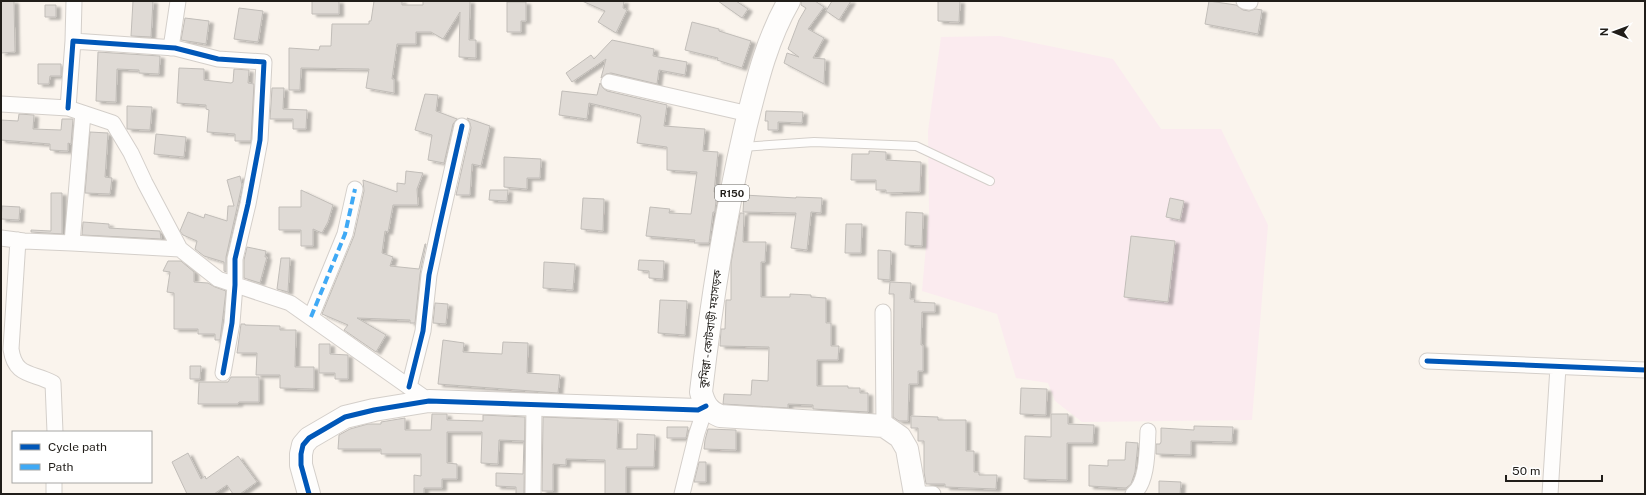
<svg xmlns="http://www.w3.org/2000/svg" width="1646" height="495" viewBox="0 0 1646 495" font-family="'Public Sans','Noto Sans Bengali',sans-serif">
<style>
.industrial{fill:#fbebef}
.building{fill:#dfdad5;stroke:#c1bdb8;filter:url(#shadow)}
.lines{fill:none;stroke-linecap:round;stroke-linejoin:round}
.lane-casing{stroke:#d4cfca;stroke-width:10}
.street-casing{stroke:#d4cfca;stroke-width:17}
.secondary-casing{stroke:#d4cfca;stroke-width:24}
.primary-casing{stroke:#d4cfca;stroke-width:24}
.lane{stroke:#fefdfc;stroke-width:8}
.street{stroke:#fefdfc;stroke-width:15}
.secondary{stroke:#fefdfc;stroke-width:22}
.primary{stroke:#fefdfc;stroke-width:22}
.quiet{stroke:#3fa9f5;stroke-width:4;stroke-dasharray:8 4;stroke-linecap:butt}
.cycleway-casing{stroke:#fff;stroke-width:8}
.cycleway{stroke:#0057b8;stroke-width:5}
.labels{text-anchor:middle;stroke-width:3;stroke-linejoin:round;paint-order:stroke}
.shield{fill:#fff;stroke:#64625f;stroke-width:1}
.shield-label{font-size:10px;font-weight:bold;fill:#211e1a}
.street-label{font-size:11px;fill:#211e1a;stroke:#fff}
</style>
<defs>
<filter id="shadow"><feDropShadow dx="4.5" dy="2.5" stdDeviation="1" flood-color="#0004"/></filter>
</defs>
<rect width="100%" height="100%" fill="#faf4ed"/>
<path class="industrial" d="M1000,36L1113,59L1161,129H1221L1268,225L1252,420L1082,422L1055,401L1048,383L1016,378L997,314L922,291L929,212L928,131L941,37Z"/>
<path class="building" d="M1,1H14L15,52L1,53Z
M133,1H153L151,37L131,36Z
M312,1H339V14H312Z
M374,1H402V5H423V1H470L469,40H476V58L459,57L460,12L443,39L431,32H416V44H397L392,79H394V93L366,88L369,69L301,68L300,90H289V48L319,50L320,46H331L332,24H369V21H371Z
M582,1H624L623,8L627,10L616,33L598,22L605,11Z
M718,1H736L748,9L742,18Z
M801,1H815L824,7L808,29L824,38L813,58L825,59L824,84L784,63L787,53L799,57L788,49L799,20L806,8L801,5Z
M832,1H851L839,20L826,11Z
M938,1H960L959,22L938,21Z
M1209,1L1236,5L1243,10L1249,11L1256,9L1262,10L1258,34L1205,24Z
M507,2H526V21H521V32H507Z
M45,5H56V17H45Z
M239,8L263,11L258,42L234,39Z
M185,18L209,21L206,44L181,40Z
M692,22L719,29V31L751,41L742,68L717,60L718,58L685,50Z
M612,40L654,49L653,56L687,62L685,75L659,70L657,84L611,73L606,74L601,78L606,59L572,82L566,73L591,55L594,59Z
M98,52L160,56L159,74L139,73V70L117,69L116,102L96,101Z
M38,64H61V76H50L49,84H38Z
M179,68L204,69V80L231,83L233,82L234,69L249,70L248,83L254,84L251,141H235V134L207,132L209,110L206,109V105L177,103Z
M600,83L603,88L607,91L667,105L664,126L705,129L703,151L718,152L714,192H717L715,210V212H713L709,243H694L695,240L646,236L650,207L670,209L669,213L691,214L697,172L667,170V147L637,143L641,117L640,115L589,103L587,119L559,115L562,91L597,95Z
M272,88H284L283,109L307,110L306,129H293V119H270Z
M425,94L438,95L436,111L457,119L453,124L444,163L428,160L432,135L415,130Z
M127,106L152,107L150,130L127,129Z
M766,111L803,112L802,123L778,122V130H768V121H765Z
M19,114L34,115L33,129L61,130L62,119H73L71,144L68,143V151L50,150V144L1,140V120L18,121Z
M467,118L490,126L481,166L472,164L470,195H456L471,128L470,123Z
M90,132L108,133L105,177L112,178L110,194L85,193Z
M156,134L186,137L184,157L154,154Z
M869,151L886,152V160L921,162L920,192L886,193V190H876V180H851L852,154H869Z
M504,157L541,159L540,178H527V189L504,187Z
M406,171L423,173L417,189L418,205H393L388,232L385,231L382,253L393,257L390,266L419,269L425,244H426L420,274L415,323H410V320L357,318L386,335L376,352L344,330L348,325L322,314L354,236L364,191L363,180L397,192V183L405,184Z
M240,176L242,185L226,257V272L224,271V262L204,256L195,249L197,241L183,235L180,231L188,212L204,218L205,214L227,221L228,206H234L227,180Z
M301,190L333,205L328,222L322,233L313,229V246H301V230H279V207H301Z
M490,190H508L507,201L489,200Z
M51,193H62V234L31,232V230L51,231Z
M744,195L796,198V197L822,198L821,213L811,212L807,250L791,248L796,213L743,212Z
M583,198L604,199L603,231L581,229Z
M1170,198L1184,201L1180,220L1166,217Z
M2,206L20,207L19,220L1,219Z
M906,212L923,213L922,246L905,245Z
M740,213H744L743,242H766L765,262H761V297H790V294L811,295V297L826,298V323H831V346H839L838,360H817V386H848V388H860V393H868V412L813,409V405L788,404V408L723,404L724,394L751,395L752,380L768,381L769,347L720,346L721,329H725L726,300H731V263Z
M83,222L109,224V228L160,231L161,239L82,235Z
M846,224H862L861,253H845Z
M1131,236L1175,241L1168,302L1124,297Z
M247,247L266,251L265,257H267L260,283L244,278V260Z
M878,250L891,251L890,280L878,279Z
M281,258H290L288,292L277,289Z
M639,260L664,261L663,279L649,278V271L638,270Z
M168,261H181L194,272V282L208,283L215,287L226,291L220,340H215V334H198V329H174V293L167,292L170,272L163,271Z
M544,262L575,264L573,290L543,288Z
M890,282L911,283L910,299H915L914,302L935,303V312H922L921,345H923V371H918V384H909L908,421H899L893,417L894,294H889Z
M660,300L687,301L685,335L658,333Z
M435,303L448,304L446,324L433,323Z
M241,324H245V325L280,326V330H296L295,367H314V389L280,388V375H256L257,353H237Z
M443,340L464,343L463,352L502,354L503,342L528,343L527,373L560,375L558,393L438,384Z
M319,344H330V354L348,355V379H335V373H319Z
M190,366H201L200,379H190Z
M231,377H259V402H239L238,404H198L199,382H228Z
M1021,388L1047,389L1046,415L1020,414Z
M432,414H447V420L483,421V415L525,417L524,494H516V487L496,486V473L523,474L524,441L499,440L498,464L481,463L482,432H447V463L457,464V479H442V488H424V494H414V475L421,476V454H381V449H338L339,435L350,429L368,424H381V422L405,418V430H431Z
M1051,414H1068V424L1094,425L1093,443H1067V480L1024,479L1025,436L1051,437Z
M911,416L938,417V420H966V451H974V472H979V475H997L996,489L945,487V484H926L924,472V441H918V428H911Z
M543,417L618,420L617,449H637V434L655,435L654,467H626V494H605V460L566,459V465L553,464V491H542Z
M1194,426L1233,427L1232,442L1191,441V455L1156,454V444H1160L1161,442V428L1194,430Z
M667,427H688L686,438H667Z
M708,429L736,430V450L704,449L705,440Z
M1126,442L1138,443L1135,472L1131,484L1126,488L1089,486V465L1108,466V460H1125Z
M188,453L201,479L205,476L206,479L238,456L257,482L240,494H233L227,485L214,494H187L172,462Z
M699,462H706V482H694Z
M1159,481L1181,482L1180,494H1159Z"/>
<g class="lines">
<g class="lane-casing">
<path id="lane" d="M742,147L814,142L916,146L990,181"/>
</g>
<g class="street-casing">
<path id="street" d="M1244,1L1250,2
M73,41L74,1
M171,48L178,1
M609,82L749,114
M1,104L68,108L113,123L131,153L145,183L180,249L218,279L290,303L429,401
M68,108L73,41L175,48L218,59L264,62L260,140L248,204L235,259V285L232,323L223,373
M1,238L24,241L72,243L83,113
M18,240L11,349C15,377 32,372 53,383L55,432
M72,243L180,249
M883,312L884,426
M311,317L345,234L355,189
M1427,361L1645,370
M409,387L423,331L429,275L439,228L462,126
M54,494V482
M533,494L534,405
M682,494L697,433L706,406
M915,494H933
M1133,494C1148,483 1147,449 1148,431
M1550,494L1558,367"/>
</g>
<g class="secondary-casing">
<path id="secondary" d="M309,494L301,465V454L303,445L309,438L345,417L374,410L429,401L698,410L706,406"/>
</g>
<g class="primary-casing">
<path id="primary" d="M789,1C766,41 756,85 745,129C725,216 711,304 701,392C704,404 708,411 720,416L884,426L900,437L907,449L915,494"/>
</g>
<use href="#lane" class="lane"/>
<use href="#street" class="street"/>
<use href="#secondary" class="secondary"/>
<use href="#primary" class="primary"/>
<path class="quiet" d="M311,317L345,234L355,189"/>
<g class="cycleway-casing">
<path id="cycleway" d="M68,108L73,41L175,48L218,59L264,62L260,140L248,204L235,259V285L232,323L223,373
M1427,361L1645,370
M409,387L423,331L429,275L439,228L462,126
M309,494L301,465V454L303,445L309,438L345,417L374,410L429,401L698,410L706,406"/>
</g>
<use href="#cycleway" class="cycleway"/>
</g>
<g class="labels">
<rect class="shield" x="715" y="185" width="34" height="16" rx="3"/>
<g class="shield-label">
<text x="732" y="197">R150</text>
</g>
<g class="street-label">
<text transform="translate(710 329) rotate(-83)" y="4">কুমিল্লা - কোটবাড়ী মহাসড়ক</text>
</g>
</g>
<rect width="1646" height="495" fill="none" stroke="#211e1a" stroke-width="4"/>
<rect x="12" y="431" width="140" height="52" fill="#ffffff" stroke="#a6a5a3"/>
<rect x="20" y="444" width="20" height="6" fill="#0057b8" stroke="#a6a5a3"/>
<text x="48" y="451" font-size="12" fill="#211e1a">Cycle path</text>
<rect x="20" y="464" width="20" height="6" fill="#3fa9f5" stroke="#a6a5a3"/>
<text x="48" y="471" font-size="12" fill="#211e1a">Path</text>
<g transform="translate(1614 32) rotate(271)" stroke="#ffffff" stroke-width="3" paint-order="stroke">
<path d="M0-3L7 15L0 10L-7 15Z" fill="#211e1a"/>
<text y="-6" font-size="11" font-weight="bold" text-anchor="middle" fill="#211e1a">N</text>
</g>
<path d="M1506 475v6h96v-6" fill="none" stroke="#211e1a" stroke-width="2"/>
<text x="1512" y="475" font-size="12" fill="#211e1a" stroke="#ffffff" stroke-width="3" paint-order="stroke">50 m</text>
</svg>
